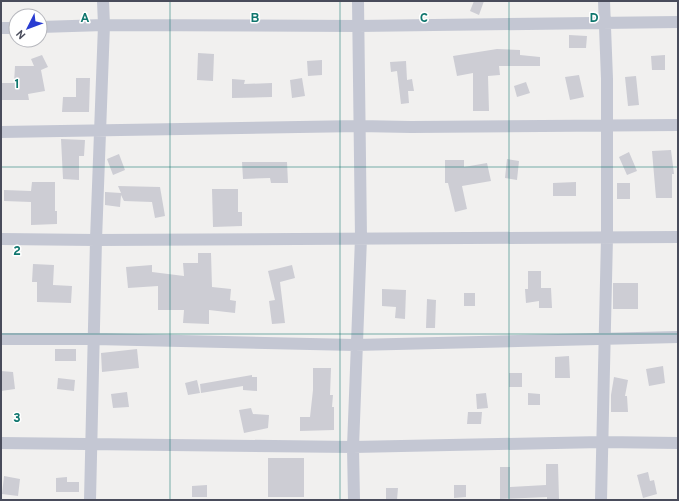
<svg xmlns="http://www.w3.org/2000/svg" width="679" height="501" viewBox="0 0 679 501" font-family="Overpass,sans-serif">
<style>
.building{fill:#cdcdd4}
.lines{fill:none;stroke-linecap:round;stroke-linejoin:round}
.street{stroke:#c4c7d3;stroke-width:12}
.grid{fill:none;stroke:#0f766e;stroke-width:1;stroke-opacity:0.55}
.grid-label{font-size:13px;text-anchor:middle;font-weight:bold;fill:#0f766e;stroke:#fff;stroke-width:3;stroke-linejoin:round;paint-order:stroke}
</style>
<rect width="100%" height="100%" fill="#f1f0ef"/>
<path class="building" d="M474,1H484L479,15L470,11Z
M569,35L587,36L586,48H569Z
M497,49L520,50V55L540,57V66H499L500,75L488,76L489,111H473V73L457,76L453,56Z
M198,53L214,54L213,81L197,80Z
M42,55L48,67L41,70L45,91L28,94L29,100H1V83H14L15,66H34L31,59Z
M665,55V70H652L651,56Z
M322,60V75L308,76L307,61Z
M406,61L407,80L412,79L414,91H408L409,103L401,104L397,71L391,72L390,62Z
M579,75L584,97L570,100L565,77Z
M636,76L639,105L628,106L625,77Z
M76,78H90L89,112H62L63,97H76Z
M302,78L305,96L292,98L290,80Z
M232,79L245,80L244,84L272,83V97L232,98Z
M526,82L530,93L517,97L514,86Z
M61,139L85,140L84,156H79V180L63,179Z
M671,150L674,174H672V198H656L652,151Z
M629,152L637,171L627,175L619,157Z
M119,154L125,170L113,175L107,159Z
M507,159L519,161L517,180L505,178Z
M445,160H464V167L487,163L491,181L462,186L467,209L455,212L448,183H445Z
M242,162H287L288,183H271L270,178L243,179Z
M32,182H55V211H57V224L31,225V202L4,201V190L31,191Z
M576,182V196H553V183Z
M617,183H630V199H617Z
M118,186L160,187L165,216L155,218L152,202L124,201L121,195L120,207L105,205V192L121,193Z
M212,189H238V212H242V226L213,227Z
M198,253H211L212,287L231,289L230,300L236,301L235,313L209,310V324L183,323L184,310H158V286L128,288L126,267L152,265V272L184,276L183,263H198Z
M33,264L54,265L53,285L72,286L71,303L37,302V282H32Z
M292,265L295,278L280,282L285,323L272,324L269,301L275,300L268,271Z
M528,271H541V288H551L552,308H539V301L526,303L525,289H528Z
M613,283H638V309H613Z
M382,289L406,290L405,319L395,318L396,307L382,306Z
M464,293H475V306H464Z
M427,299L436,300L435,328H426Z
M55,349H76V361H55Z
M137,349L139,368L102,372L101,353Z
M569,356L570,378H555V357Z
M663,366L665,383L649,386L646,369Z
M313,368H331L330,395H333L332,407H334V430L300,431V417H310L313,390Z
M1,371L13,372L15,389L1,391Z
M509,373H522V387H509Z
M252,375V377H257V391L243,390V386L201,393L200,384Z
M614,377L628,380L625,396H627L628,412H611V395Z
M58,378L75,380L74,391L57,389Z
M197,380L200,393L188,395L185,383Z
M127,392L129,407L113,408L111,394Z
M486,393L488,408L477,409L476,394Z
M528,393L540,394V405H528Z
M251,408L253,414L269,415L268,428L244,433L239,410Z
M468,412H482L481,424H467Z
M268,458H304V497H268Z
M546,464H558L559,499H547V497L500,499V467H510V487L546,485Z
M648,472L650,481L654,480L657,494L643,498L637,475Z
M4,476L20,479L18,496L2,494Z
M67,477V482H79V492H56V478Z
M207,485V497H192V486Z
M454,485H466V497L454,498Z
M386,488H398L397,500H386Z"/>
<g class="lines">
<path class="street" d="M40,27L104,25L358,26L678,22
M1,28H16
M1,132L359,126L411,127L678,125
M1,239L96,240L678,237
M1,339H95L355,345L678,337
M1,443L353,447L602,442L678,443
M90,500L96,240L104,25L103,1
M354,500L353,447L361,238L358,1
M601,500L607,237V79L604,1"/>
</g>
<path class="grid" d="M170,1V500M340,1V500M509,1V500M1,167H678M1,334H678"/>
<g class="grid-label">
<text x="85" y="22">A</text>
<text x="255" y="22">B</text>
<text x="424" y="22">C</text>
<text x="594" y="22">D</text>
<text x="17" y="88">1</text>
<text x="17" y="255">2</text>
<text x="17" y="422">3</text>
</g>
<rect width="679" height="501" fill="none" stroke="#494c5b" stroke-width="4"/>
<g transform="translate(28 28) rotate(228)"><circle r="19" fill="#ffffff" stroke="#b6b7bd"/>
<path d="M0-3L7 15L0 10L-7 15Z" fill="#293cd1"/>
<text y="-6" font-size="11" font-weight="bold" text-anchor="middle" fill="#494c5b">N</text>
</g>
</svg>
